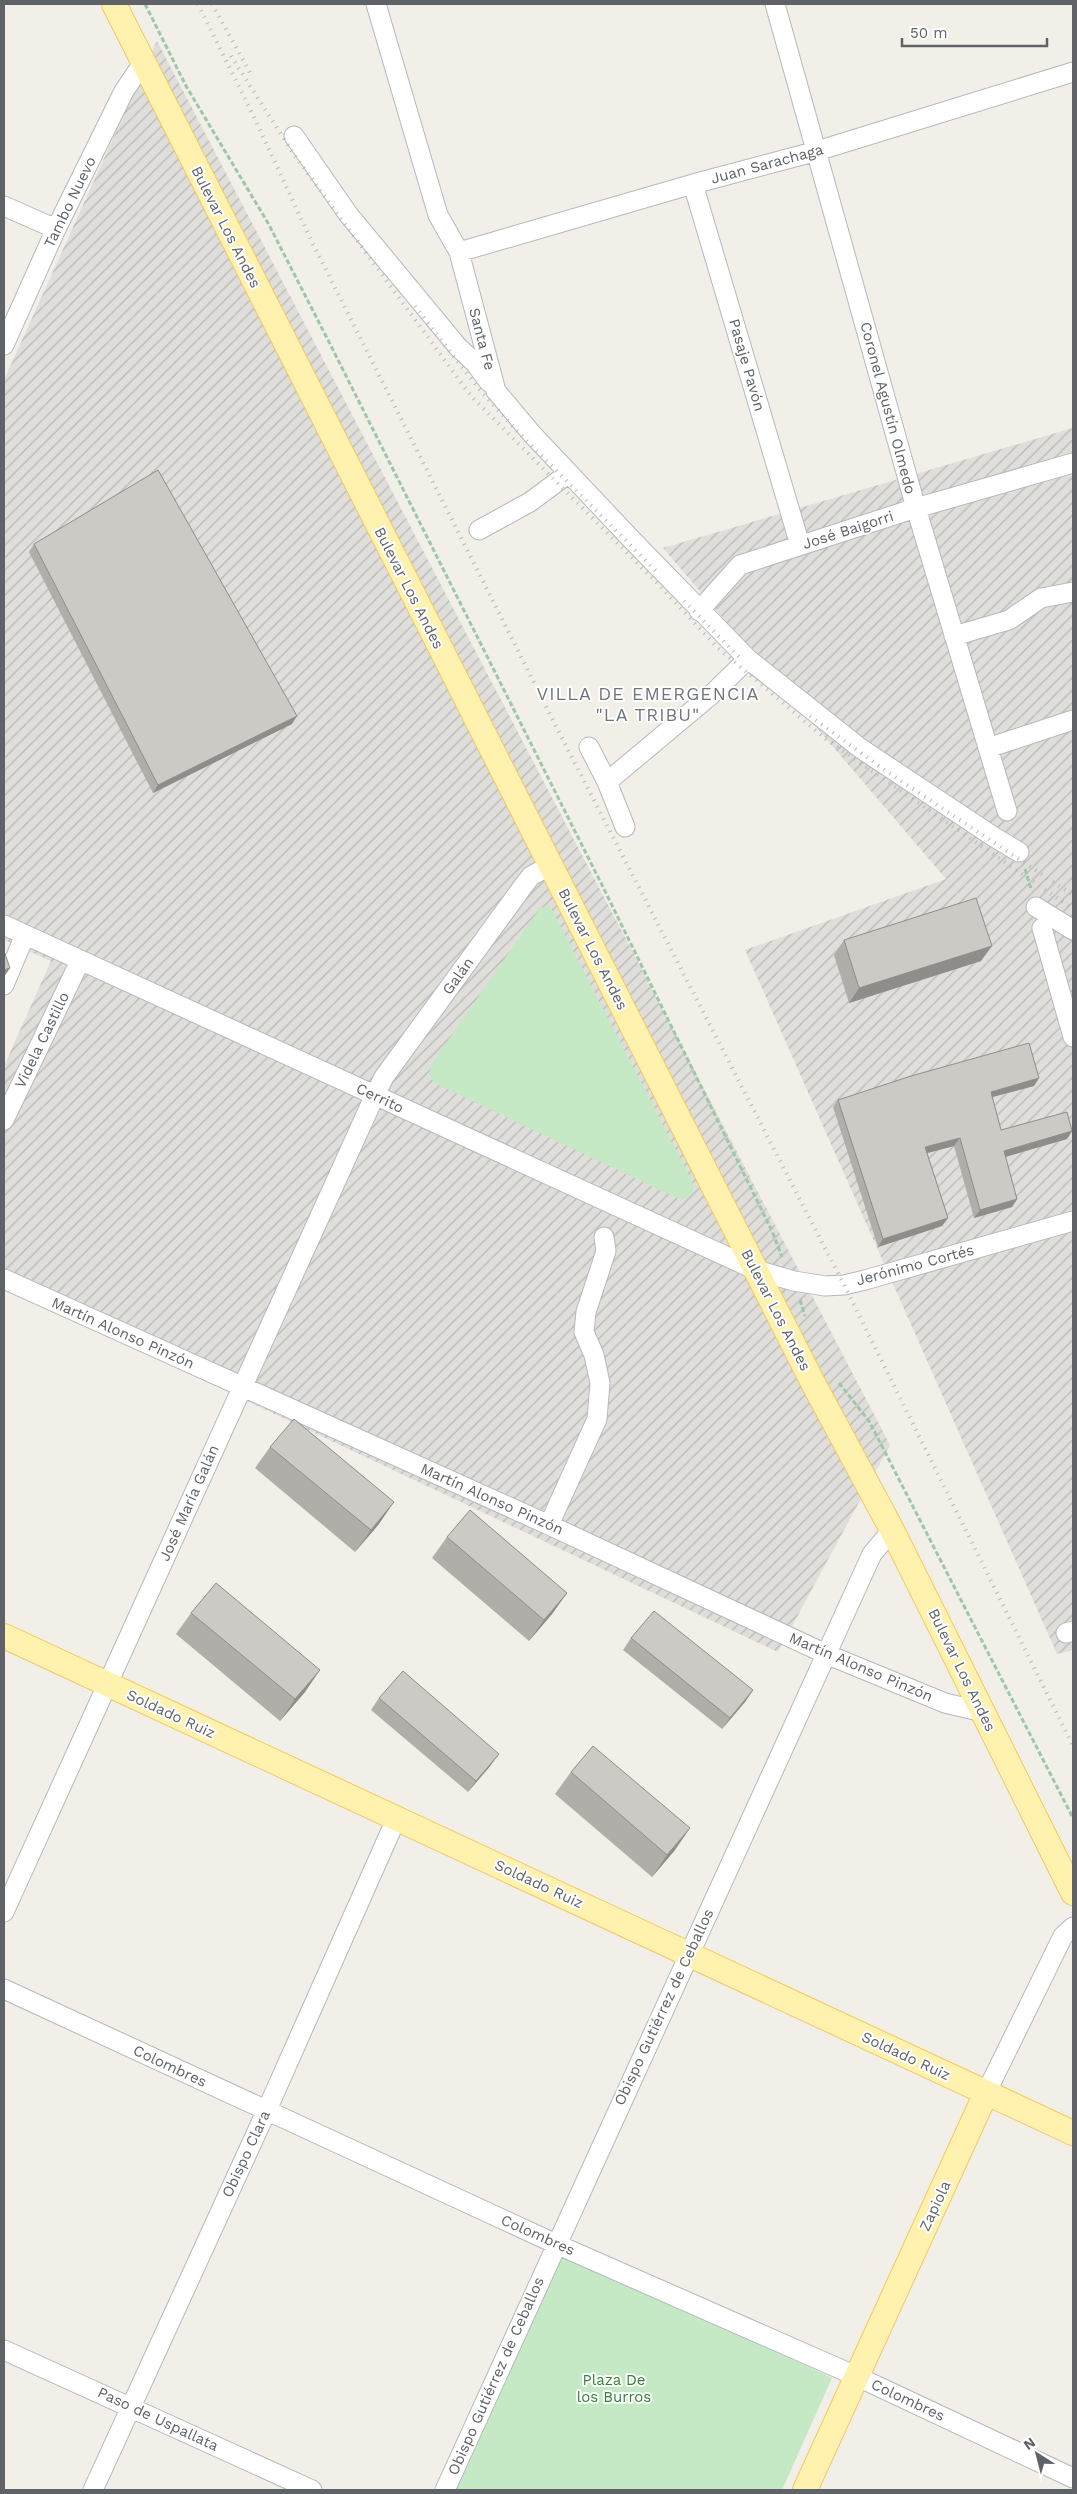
<svg xmlns="http://www.w3.org/2000/svg" width="1077" height="2494" viewBox="0 0 1077 2494" font-family="'Work Sans',sans-serif">
<style>
.industrial{fill:url(#industrial-furrows)}
.park{fill:#c5e8c5}
.lines{fill:none;stroke-linecap:round;stroke-linejoin:round}
.minor-casing{stroke:#b5b8bc;stroke-width:21}
.major-casing{stroke:#f2c960;stroke-width:26}
.path{stroke:#9cc7a9;stroke-width:3;stroke-dasharray:5 2.5;stroke-linecap:butt}
.minor{stroke:#fff;stroke-width:19}
.major{stroke:#fff2af;stroke-width:24}
.rail{stroke:#b6b7b8;stroke-width:4;stroke-dasharray:1 6;stroke-linecap:butt}
.wall{fill:#afaea9}
.shaded-wall{fill:#8f8d8a}
.building{fill:#cccac5;stroke:#8f8d8a}
.labels{text-anchor:middle;stroke-width:4;stroke-linejoin:round;paint-order:stroke}
.street-label{font-size:15px;fill:#5f6368;stroke:#fff}
.park-label{font-size:15px;fill:#348238;stroke:#fff}
.quarter-label{font-size:18px;letter-spacing:1px;fill:#70757a;stroke:#fff}
</style>
<defs>
<pattern id="industrial-furrows" width="10" height="10" patternUnits="userSpaceOnUse" patternTransform="scale(1.25)"><rect width="10" height="10" fill="#e0deda"/><path d="M-1 1l2-2M0 10L10 0M9 11l2-2" fill="none" stroke="#b9b8b5"/></pattern>
</defs>
<rect width="100%" height="100%" fill="#f1efe8"/>
<path class="industrial" d="M157,41L890,1445L778,1652L4,1286V1066L51,961L4,940V380Z
M1073,428V1650L1057,1654L745,950L946,879L663,548Z"/>
<path class="park" d="M550,906L692,1181L694,1191L687,1198L681,1200L434,1083L429,1074L431,1065L540,908Z
M562,2252L832,2378L782,2490H455Z"/>
<g class="lines">
<g class="minor-casing">
<path id="minor" d="M376,4L438,215L459,252L496,391L532,434L632,540L748,659L860,748L994,837L1019,852
M775,4L916,508L1007,811
M294,136L348,214L458,347L475,363L489,382
M693,184L800,545
M4,206L56,229
M459,252L693,184L817,151L1073,72
M4,345L56,229L124,91L143,63
M479,530L530,502L569,473
M699,611L740,565L916,508L1073,463
M954,636L1009,620L1041,598L1073,592
M589,747L607,782L625,827
M988,748L1073,720
M607,782L711,695L748,659
M1036,907L1073,930
M4,925L756,1270L794,1281L825,1286L844,1285L865,1280L1073,1221
M1042,928L1073,1037
M4,985L25,935
M4,1120L80,961
M4,1279L549,1525L826,1654L945,1703L983,1712
M549,1525L597,1419L600,1383L594,1355L584,1332L586,1312L606,1251L604,1237
M1066,1633L1073,1631
M4,1912L375,1095L384,1077L524,885L531,876L551,865
M4,1989L556,2244L856,2376L1073,2478
M986,2093L1063,1936L1073,1927
M4,2350L312,2490
M93,2490L266,2112L397,1817
M445,2490L872,1554L892,1530"/>
</g>
<g class="major-casing">
<path id="major" d="M114,4L812,1381L892,1530L1073,1893
M4,1636L1073,2133
M805,2490L986,2093"/>
</g>
<path class="path" d="M145,4L186,86L268,223L329,342L600,881L772,1231L782,1257
M1025,869L1031,889
M800,1300L805,1316
M839,1383L869,1421L1073,1818"/>
<use href="#minor" class="minor"/>
<use href="#major" class="major"/>
<path class="rail" d="M198,4L253,115L312,242L564,742L844,1285L1073,1746
M212,4L252,76
M231,56L295,156L471,396L656,582L718,648L827,740L1073,909
M415,306L479,389L519,433L657,572
M684,601L742,660
M810,716L886,771L1073,895"/>
</g>
<path class="wall" d="M34,544L292,724L153,793L29,552Z
M844,940L981,961L849,1003L834,955Z
M1039,1078L1034,1086L992,1097L1001,1130L1072,1131L1067,1139L1005,1157L1017,1199L1012,1207L974,1218L954,1146L927,1153L948,1218L942,1226L878,1247L833,1107L838,1100Z
M270,1447L379,1524L355,1552L255,1468Z
M447,1537L567,1593L552,1614L529,1641L432,1558Z
M191,1613L305,1692L280,1721L176,1634Z
M631,1638L753,1690L745,1702L722,1729L623,1650Z
M379,1698L491,1765L468,1792L371,1710Z
M571,1772L675,1850L652,1877L555,1794Z"/>
<path class="shaded-wall" d="M297,716L292,724L153,793L158,785Z
M992,946L981,961L849,1003L859,988Z
M10,968L4,977V970Z
M1039,1078L1034,1086L985,1099L991,1092Z
M1072,1131L1067,1139L998,1159L1004,1151Z
M960,1138L954,1146L920,1155L925,1147Z
M1017,1199L1012,1207L974,1218L980,1210Z
M948,1218L942,1226L878,1247L883,1239Z
M394,1502L379,1524L355,1552L371,1530Z
M567,1593L552,1614L529,1641L544,1620Z
M320,1670L305,1692L280,1721L295,1699Z
M753,1690L745,1702L722,1729L730,1718Z
M499,1754L491,1765L468,1792L476,1781Z
M690,1828L675,1850L652,1877L667,1855Z"/>
<path class="building" d="M158,470L297,716L158,785L34,544Z
M976,898L992,946L859,988L844,940Z
M4,951L10,968L4,970Z
M1029,1043L1039,1078L991,1092L1001,1130L1067,1112L1072,1131L1004,1151L1017,1199L980,1210L960,1138L925,1147L948,1218L883,1239L838,1100L911,1076Z
M294,1419L394,1502L371,1530L270,1447Z
M470,1510L567,1593L544,1620L447,1537Z
M216,1583L320,1670L295,1699L191,1613Z
M654,1611L753,1690L730,1718L631,1638Z
M403,1671L499,1754L476,1781L379,1698Z
M593,1746L690,1828L667,1855L571,1772Z"/>
<g class="labels">
<g class="street-label">
<text transform="translate(767 164) rotate(-15)" y="5">Juan Sarachaga</text>
<text transform="translate(70 202) rotate(-64)" y="5">Tambo Nuevo</text>
<text transform="translate(226 227) rotate(63)" y="5">Bulevar Los Andes</text>
<text transform="translate(482 339) rotate(75)" y="5">Santa Fe</text>
<text transform="translate(747 365) rotate(74)" y="5">Pasaje Pavón</text>
<text transform="translate(888 408) rotate(75)" y="5">Coronel Agustín Olmedo</text>
<text transform="translate(848 530) rotate(-18)" y="5">José Baigorri</text>
<text transform="translate(409 588) rotate(63)" y="5">Bulevar Los Andes</text>
<text transform="translate(593 949) rotate(63)" y="5">Bulevar Los Andes</text>
<text transform="translate(458 976) rotate(-54)" y="5">Galán</text>
<text transform="translate(42 1040) rotate(-64)" y="5">Videla Castillo</text>
<text transform="translate(380 1098) rotate(25)" y="5">Cerrito</text>
<text transform="translate(915 1265) rotate(-15)" y="5">Jerónimo Cortés</text>
<text transform="translate(776 1310) rotate(63)" y="5">Bulevar Los Andes</text>
<text transform="translate(123 1333) rotate(24)" y="5">Martín Alonso Pinzón</text>
<text transform="translate(492 1499) rotate(24)" y="5">Martín Alonso Pinzón</text>
<text transform="translate(189 1503) rotate(-66)" y="5">José María Galán</text>
<text transform="translate(861 1667) rotate(23)" y="5">Martín Alonso Pinzón</text>
<text transform="translate(962 1670) rotate(64)" y="5">Bulevar Los Andes</text>
<text transform="translate(171 1714) rotate(25)" y="5">Soldado Ruiz</text>
<text transform="translate(539 1884) rotate(25)" y="5">Soldado Ruiz</text>
<text transform="translate(664 2007) rotate(-65)" y="5">Obispo Gutiérrez de Ceballos</text>
<text transform="translate(906 2056) rotate(25)" y="5">Soldado Ruiz</text>
<text transform="translate(170 2066) rotate(25)" y="5">Colombres</text>
<text transform="translate(246 2154) rotate(-65)" y="5">Obispo Clara</text>
<text transform="translate(935 2206) rotate(-65)" y="5">Zapiola</text>
<text transform="translate(538 2235) rotate(24)" y="5">Colombres</text>
<text transform="translate(496 2376) rotate(-66)" y="5">Obispo Gutiérrez de Ceballos</text>
<text transform="translate(908 2400) rotate(25)" y="5">Colombres</text>
<text transform="translate(158 2419) rotate(25)" y="5">Paso de Uspallata</text>
</g>
<g class="park-label">
<text x="614" y="2385">Plaza De<tspan x="614" dy="17">los Burros</tspan></text>
</g>
<g class="quarter-label">
<text x="648" y="700">VILLA DE EMERGENCIA<tspan x="648" dy="21">"LA TRIBU"</tspan></text>
</g>
</g>
<rect width="1077" height="2494" fill="none" stroke="#5f6368" stroke-width="10"/>
<g transform="translate(1037 2454) rotate(324)" stroke="#ffffff" stroke-width="4" paint-order="stroke">
<path d="M0-4L9 19L0 12L-9 19Z" fill="#5f6368"/>
<text y="-8" font-size="14" font-weight="bold" text-anchor="middle" fill="#5f6368">N</text>
</g>
<path d="M902 38v8h145v-8" fill="none" stroke="#5f6368" stroke-width="2.5"/>
<text x="910" y="38" font-size="15" fill="#5f6368" stroke="#ffffff" stroke-width="4" paint-order="stroke">50 m</text>
</svg>
